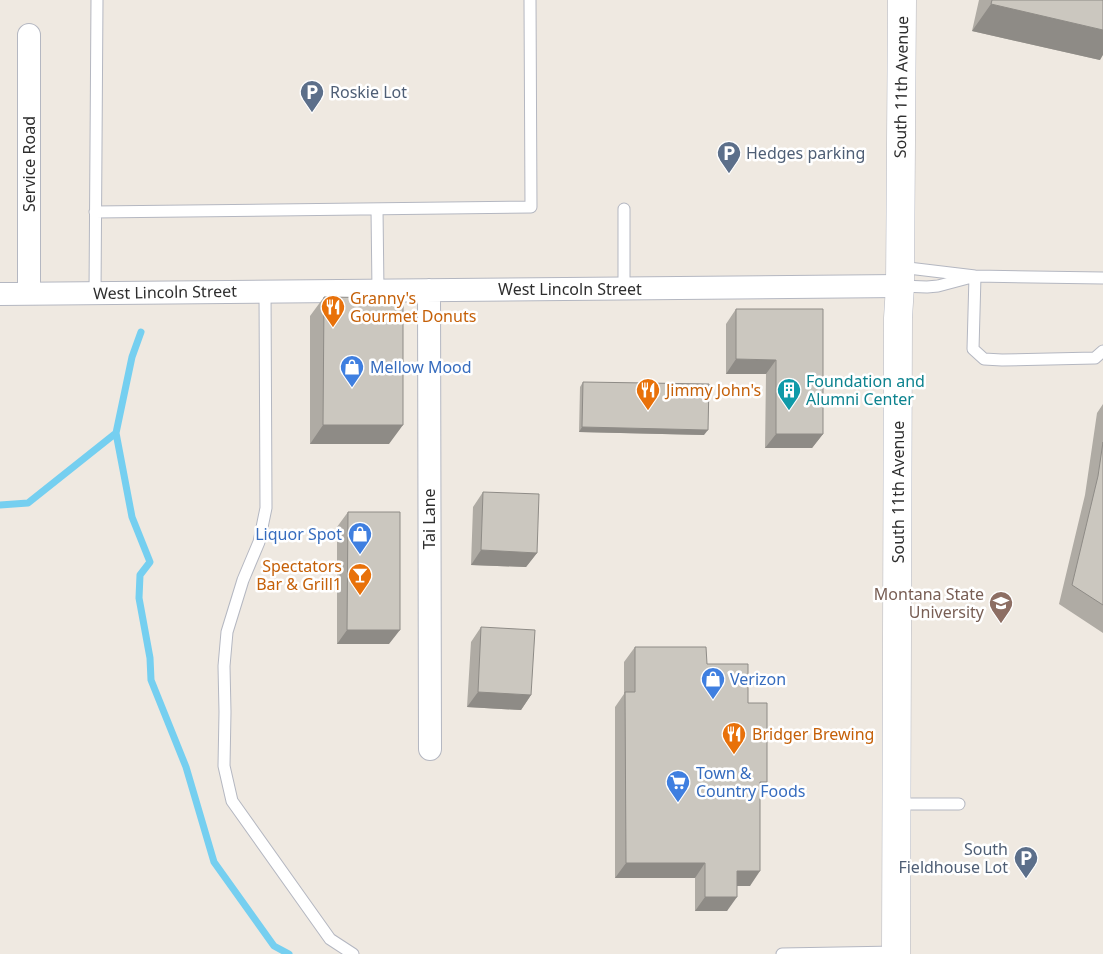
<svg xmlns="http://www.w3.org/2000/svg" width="1103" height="954" viewBox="0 0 1103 954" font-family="'Noto Sans',sans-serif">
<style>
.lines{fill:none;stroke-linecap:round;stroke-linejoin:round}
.stream{stroke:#75cff0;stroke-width:7}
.service-casing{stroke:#b4b7c1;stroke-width:13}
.minor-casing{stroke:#b4b7c1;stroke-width:24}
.tertiary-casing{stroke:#b4b7c1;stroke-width:29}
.service{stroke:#fff;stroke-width:11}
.minor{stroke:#fff;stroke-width:22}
.tertiary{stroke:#fff;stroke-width:28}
.wall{fill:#afaba4}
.shaded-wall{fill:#8e8b86}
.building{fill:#cbc7bf;stroke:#8e8b86}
.labels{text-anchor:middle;stroke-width:5;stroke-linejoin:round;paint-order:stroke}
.street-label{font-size:16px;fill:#2e2e2e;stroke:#fff}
.service-label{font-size:16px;fill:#4e5e75;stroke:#fff;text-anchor:start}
.food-label{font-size:16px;fill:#c56008;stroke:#fff;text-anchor:start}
.shop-label{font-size:16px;fill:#366cbe;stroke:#fff;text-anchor:start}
.culture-label{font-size:16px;fill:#0d838f;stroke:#fff;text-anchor:start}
.education-label{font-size:16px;fill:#785e54;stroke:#fff;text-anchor:end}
</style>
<rect width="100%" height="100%" fill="#efe9e1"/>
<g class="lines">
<path class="stream" d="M116,433L132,517L150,562L140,575L139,598L150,658L151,680L186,767L214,862L274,946L289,954
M0,505L28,503L116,433L132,357L141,332"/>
<g class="service-casing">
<path id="service" d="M377,209L378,291
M624,209V288
M95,212L531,207L530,0
M900,267L975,276L1103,278
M975,276L973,349L984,359L1002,360L1095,358L1103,351
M900,286L927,287L938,286L968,278
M265,291L266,508L259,542L243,580L227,632L224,666L225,712L224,766L232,801L330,939L353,954
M95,293L97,0
M897,804H959
M782,954L896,952"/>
</g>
<g class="minor-casing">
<path id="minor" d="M29,35V293
M429,290L430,749
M0,294L900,286"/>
</g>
<g class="tertiary-casing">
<path id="tertiary" d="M896,954L898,318L900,286L902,0"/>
</g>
<use href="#service" class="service"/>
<use href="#minor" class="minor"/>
<use href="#tertiary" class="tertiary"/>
</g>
<path class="wall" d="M979,0H1103L1100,60L972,31Z
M324,297L389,444H310V316Z
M736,309H823V434L812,448H765L766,374H726V324Z
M583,382L704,435L579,432L580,387Z
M1103,404V633L1059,604L1085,495L1097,413Z
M483,492L537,553L526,567L471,565L473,507Z
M348,512L389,644H337V527Z
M481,627L531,695L521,710L467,707L471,642Z
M635,647L707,664L748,703L760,791L750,886H737L727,911H695V878H615V707L624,694V662Z"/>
<path class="shaded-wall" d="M991,4L1103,30V55L1100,60L972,31Z
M736,359L776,360L766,374H726Z
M323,425H403L389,444H310Z
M582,427L708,430L704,435L579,432Z
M776,434H823L812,448H765Z
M481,550L537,553L526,567L471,565Z
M347,630H400L389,644H337Z
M478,692L531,695L521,710L467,707Z
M760,782H767L757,797Z
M626,863H705L695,878H615Z
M737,871H760L750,886H727Z
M705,897H737L727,911H695Z"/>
<path class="building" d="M992,0H1103V30L991,4Z
M324,297L403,298V425H323Z
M736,309H823V434H776V360L736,359Z
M583,382L709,384L708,430L582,427Z
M1103,442V605L1072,585L1098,476Z
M483,492L539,494L537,553L481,550Z
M348,512H400V630H347Z
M481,627L535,630L531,695L478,692Z
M635,647H706L707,664H748V703H767V782H760V871H737V897H705V863H626L625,692H635Z"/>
<defs>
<g id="parking-pin" transform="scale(1.25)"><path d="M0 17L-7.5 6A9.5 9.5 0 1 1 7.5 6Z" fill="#5c6f8a" stroke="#fff"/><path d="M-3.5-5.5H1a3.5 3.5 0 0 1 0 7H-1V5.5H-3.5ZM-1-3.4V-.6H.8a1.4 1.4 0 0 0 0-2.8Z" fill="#fff"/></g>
<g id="restaurant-pin" transform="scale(1.25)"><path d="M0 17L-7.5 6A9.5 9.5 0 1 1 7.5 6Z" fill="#e8710a" stroke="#fff"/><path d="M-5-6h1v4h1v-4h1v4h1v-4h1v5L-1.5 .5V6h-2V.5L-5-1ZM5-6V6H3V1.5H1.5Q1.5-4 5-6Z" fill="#fff"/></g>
<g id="shop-pin" transform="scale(1.25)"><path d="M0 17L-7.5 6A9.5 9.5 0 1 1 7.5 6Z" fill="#3f7fe0" stroke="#fff"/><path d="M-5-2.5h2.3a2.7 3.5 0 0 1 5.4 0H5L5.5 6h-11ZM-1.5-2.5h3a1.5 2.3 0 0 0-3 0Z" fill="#fff"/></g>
<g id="building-pin" transform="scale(1.25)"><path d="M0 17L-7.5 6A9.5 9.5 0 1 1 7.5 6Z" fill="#0f9aa8" stroke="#fff"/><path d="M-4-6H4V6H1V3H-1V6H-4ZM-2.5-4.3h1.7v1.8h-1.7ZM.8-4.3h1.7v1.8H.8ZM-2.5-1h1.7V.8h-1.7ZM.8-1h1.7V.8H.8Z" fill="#fff"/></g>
<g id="bar-pin" transform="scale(1.25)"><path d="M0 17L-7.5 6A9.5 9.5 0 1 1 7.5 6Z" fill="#e8710a" stroke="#fff"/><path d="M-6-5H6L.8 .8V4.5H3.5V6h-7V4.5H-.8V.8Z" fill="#fff"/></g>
<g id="university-pin" transform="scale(1.25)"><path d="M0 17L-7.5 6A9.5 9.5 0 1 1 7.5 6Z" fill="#8d6e63" stroke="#fff"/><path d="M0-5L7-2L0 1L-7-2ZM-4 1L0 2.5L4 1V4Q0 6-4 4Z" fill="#fff"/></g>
<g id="supermarket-pin" transform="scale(1.25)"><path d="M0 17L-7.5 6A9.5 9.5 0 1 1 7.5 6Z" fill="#3f7fe0" stroke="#fff"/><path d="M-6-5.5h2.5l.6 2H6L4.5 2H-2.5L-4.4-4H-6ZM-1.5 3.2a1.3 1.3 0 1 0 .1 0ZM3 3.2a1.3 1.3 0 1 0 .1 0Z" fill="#fff"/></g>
</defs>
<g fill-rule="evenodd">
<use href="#parking-pin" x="312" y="92"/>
<use href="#parking-pin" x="729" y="153"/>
<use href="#restaurant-pin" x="333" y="307"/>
<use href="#shop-pin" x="352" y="367"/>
<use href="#restaurant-pin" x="648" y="390"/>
<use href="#building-pin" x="789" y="390"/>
<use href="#shop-pin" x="360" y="534"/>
<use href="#bar-pin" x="360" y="575"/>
<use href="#university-pin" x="1001" y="603"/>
<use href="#shop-pin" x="713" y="679"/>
<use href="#restaurant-pin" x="734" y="734"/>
<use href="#supermarket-pin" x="678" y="782"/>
<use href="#parking-pin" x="1026" y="858"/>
</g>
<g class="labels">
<g class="street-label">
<text transform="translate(901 87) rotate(-89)" y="6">South 11th Avenue</text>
<text transform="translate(29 164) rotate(-90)" y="6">Service Road</text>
<text x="570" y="295">West Lincoln Street</text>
<text transform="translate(165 292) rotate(-1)" y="6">West Lincoln Street</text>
<text transform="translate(898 492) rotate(-90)" y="6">South 11th Avenue</text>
<text transform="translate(429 519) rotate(-90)" y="6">Tai Lane</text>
</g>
<g class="service-label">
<text x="330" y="98">Roskie Lot</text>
<text x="746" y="159">Hedges parking</text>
<text x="1008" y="855" text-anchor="end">South<tspan x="1008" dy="18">Fieldhouse Lot</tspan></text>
</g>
<g class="food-label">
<text x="350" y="304">Granny's<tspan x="350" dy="18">Gourmet Donuts</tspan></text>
<text x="666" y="396">Jimmy John's</text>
<text x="342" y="572" text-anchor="end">Spectators<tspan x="342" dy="18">Bar &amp; Grill1</tspan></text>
<text x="752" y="740">Bridger Brewing</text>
</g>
<g class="shop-label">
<text x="370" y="373">Mellow Mood</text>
<text x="342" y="540" text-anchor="end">Liquor Spot</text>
<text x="730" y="685">Verizon</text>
<text x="696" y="779">Town &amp;<tspan x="696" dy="18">Country Foods</tspan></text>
</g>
<g class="culture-label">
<text x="806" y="387">Foundation and<tspan x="806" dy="18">Alumni Center</tspan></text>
</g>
<g class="education-label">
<text x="984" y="600">Montana State<tspan x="984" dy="18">University</tspan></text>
</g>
</g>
</svg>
